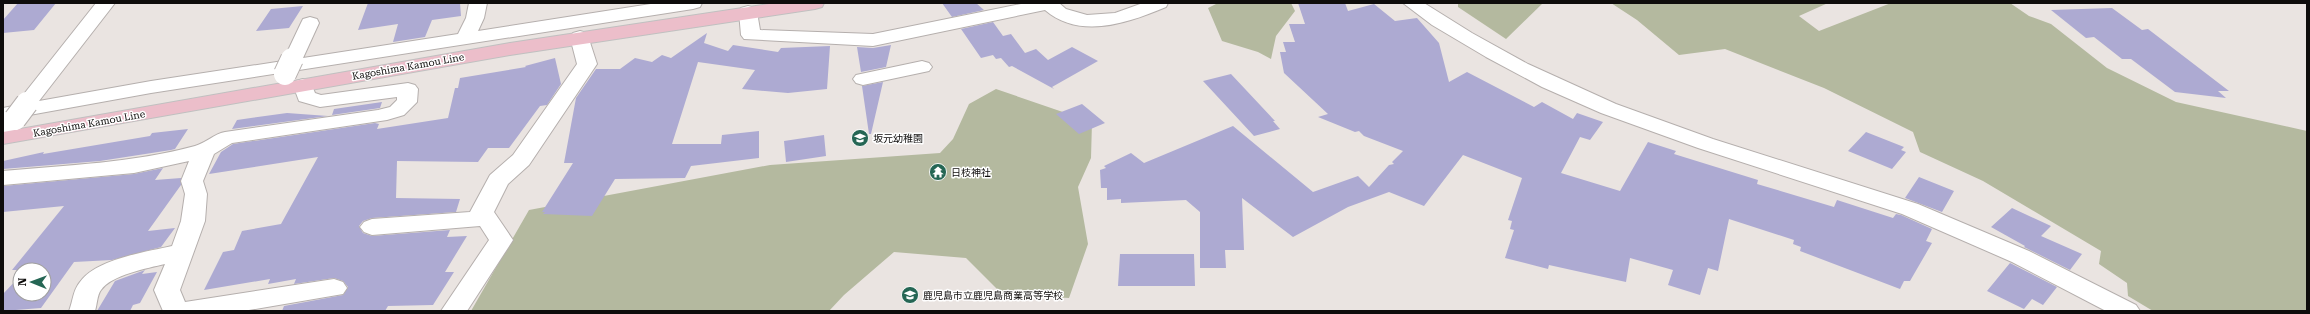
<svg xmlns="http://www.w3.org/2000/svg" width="2310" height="314" viewBox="0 0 2310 314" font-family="'Roboto Serif','Noto Sans JP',serif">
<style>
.green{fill:#b4b99f}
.building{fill:#adaad2}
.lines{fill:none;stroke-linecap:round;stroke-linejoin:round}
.street-casing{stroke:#b5afad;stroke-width:2}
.primary-casing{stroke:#c0c0c0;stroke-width:2}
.street{fill:#fff;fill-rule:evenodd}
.primary{fill:#ecbeca;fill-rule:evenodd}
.street-bridge-casing{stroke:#b5afad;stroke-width:24;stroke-linecap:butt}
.street-bridge{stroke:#fff;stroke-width:22}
.labels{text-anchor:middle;stroke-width:3;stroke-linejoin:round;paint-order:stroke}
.street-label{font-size:10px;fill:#0e0c0b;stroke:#fff}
.poi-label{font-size:10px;fill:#0e0c0b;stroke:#fff;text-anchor:start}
</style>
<rect width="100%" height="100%" fill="#eae4e1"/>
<path class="green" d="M1218,3H1291L1295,11L1276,36L1271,59L1258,52L1222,41L1208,8Z
M1458,3H1543L1506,39L1458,7Z
M1611,3H1828L1799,16L1819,31L1891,3H2010L2029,16L2051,24L2107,68L2176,102L2307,131V311H2153L2128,296L2127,283L2099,264L2101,251L1983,181L1920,152L1913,132L1824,88L1725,49L1679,55L1637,20Z
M996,89L1092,122L1091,158L1078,187L1088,244L1069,298L1002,294L966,258L894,252L844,295L829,311H471L529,210L770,165L940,153L953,139L969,104Z"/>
<path class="building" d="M18,3H56L34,30L3,33V20Z
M368,3H460L461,16L432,20L425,37L393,42L398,24L358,30Z
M942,3H976L984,10L952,17Z
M1298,3H1345L1348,11L1374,4L1395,21L1417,18L1439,43L1449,82L1467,72L1534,107L1542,102L1573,119L1577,113L1603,122L1590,140L1580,137L1561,173L1620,191L1648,142L1676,151L1674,154L1758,180L1757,184L1834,207L1837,200L1893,218L1896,214L1901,215L1932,229L1926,241L1932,243L1910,281H1904L1900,289L1800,251L1801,247L1793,244L1794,240L1729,219L1718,271L1708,268L1700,295L1668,285L1673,270L1630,258L1626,282L1549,265L1548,269L1505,258L1514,230L1510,229L1512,221L1508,220L1522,178L1463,155L1424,206L1389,192L1348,207L1293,237L1242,198L1244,250H1225L1226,268H1200V212L1186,200L1121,203V199L1107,200V188H1101L1100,170L1106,168L1104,166L1131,153L1144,163L1233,126L1313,192L1358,176L1369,187L1389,165L1394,164L1392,162L1403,151L1364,136L1359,131L1355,132L1318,117L1328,114L1284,73L1280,52H1286L1283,42H1295L1289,24H1305Z
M303,6L289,28L256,31L271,9Z
M2112,8L2142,30L2148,29L2229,91H2218L2226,98L2175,92L2131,59H2122L2094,37L2086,38L2051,10Z
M993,22L1003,36L1011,34L1025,53L1036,49L1048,60L1072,47L1098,61L1052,87L1054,89L1012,66L1009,67L1001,58L996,59L993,55L981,58L961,29Z
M707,33L704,43L728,51L733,45L778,52L781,48L830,46L827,89L788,93L742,89L755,70L698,62L672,144H721L722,135L759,131V158L691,166L685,178L615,179L592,216L543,214L545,212H542L573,163H564L576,98L596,69H620L635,58L652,62L662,55L671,58Z
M891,45L886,67L861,72L857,47L873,48Z
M555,58L561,84L547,105L540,106L509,148H488L478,162L397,161L396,198L460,199L456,212L372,218L363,221L359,226L363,233L372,236L450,230L447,237L467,236L445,272H454L433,305L388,306L385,311H282L284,306L343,295L348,287L343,281L334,278L294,284L296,279L268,284L270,279L204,290L223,252L234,250L242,231L281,224L318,157L209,174L221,152L233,144L375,123L379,124L377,129L448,118L455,88H458L460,78L526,67L525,66Z
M1231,74L1275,121H1273L1280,129L1254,136L1203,81Z
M883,82L871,134H869L862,86Z
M382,102L380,108L332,115L334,109Z
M1082,104L1105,123L1079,134L1056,114Z
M287,113L328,116L232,129L237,120Z
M188,129L175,149L171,150L100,161L3,169V161L44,152L43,154L150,136L152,133Z
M1866,132L1904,147L1901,150L1906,152L1892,169L1848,151Z
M824,135L826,156L786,162L784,141Z
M163,168L155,180L181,178V185L148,231L175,228L161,247L112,260L74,262L41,308L3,311V294L20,276V294H44V270H12L64,206L3,212V186L134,174Z
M1919,177L1954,191L1942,212L1905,198Z
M2012,208L2051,226L2041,236L2082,254L2070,270L2024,247L2025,246L1991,227Z
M1120,254H1194L1195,286H1118Z
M2010,263L2057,287L2043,305L2032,299L2024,309L1987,291Z
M145,270L142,274L157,272L140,303L133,305L130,311H97L115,281Z"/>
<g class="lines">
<g class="street-casing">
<path id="street" d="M96,3H115L39,101L151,81L283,61L301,23L303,19L310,17L317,19L319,23L303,58L458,34L466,18L469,3H487L484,18L478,31L657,3H702L700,7L693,9L151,93L24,116L26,119L11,139L3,140V108L18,105L17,103L20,99Z
M1026,3H1059L1066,9L1087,15L1115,13L1143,3H1168L1166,7C1128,23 1080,40 1045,10L873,46L744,39L741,35L739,12L741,8L748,6L755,8L757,12L760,30L873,34Z
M1403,3H1424L1472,33L1528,64L1616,104L1713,139L1918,204L2029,251L2136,305L2140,311H2106L2012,262L1902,214L1698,148L1601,113L1542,87L1486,57L1432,25Z
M580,31L587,33L597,64L529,165L508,184L494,212L513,240L467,311H441L489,240L480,226L372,235L364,232L360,227L364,222L372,219L470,212L490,175L513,155L577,64L570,37L573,33Z
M922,61L929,63L932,67L929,71L863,85L856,83L853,79L856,75Z
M303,79L310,81L315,93L321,95L408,83L415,85L418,89L417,102L404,115L387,120L232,143L214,154L203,181L207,194L205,221L180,290L185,302L334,279L343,282L347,288L343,294L243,311H163L154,290L165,264C148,268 111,275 101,290C97,295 97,305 95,311H69C73,301 73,290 80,282C96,259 146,252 172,246L181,221L185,194L181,181L189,161L134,173L3,185V171C67,165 133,163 195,146C206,143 214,134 225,132L378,110L390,107L397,100V97L320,107L299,101L293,85L296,81Z"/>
</g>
<g class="primary-casing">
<path id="primary" d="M776,3H824L822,7L815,9L510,55L3,144V132L510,43Z"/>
</g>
<use href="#street" class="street"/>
<use href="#primary" class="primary"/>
<g class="street-bridge-casing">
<path id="street-bridge" d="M285,74L292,59
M15,119L27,103"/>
</g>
<use href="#street-bridge" class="street-bridge"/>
</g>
<defs>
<g id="school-disc" transform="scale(0.9)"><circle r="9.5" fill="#256654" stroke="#fff"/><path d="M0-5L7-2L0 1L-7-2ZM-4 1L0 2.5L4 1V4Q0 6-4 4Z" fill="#fff"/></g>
<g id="temple-disc" transform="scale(0.9)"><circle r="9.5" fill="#256654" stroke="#fff"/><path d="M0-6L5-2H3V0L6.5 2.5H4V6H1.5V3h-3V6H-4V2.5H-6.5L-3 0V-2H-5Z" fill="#fff"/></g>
</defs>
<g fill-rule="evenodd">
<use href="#school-disc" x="860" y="138"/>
<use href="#temple-disc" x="938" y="172"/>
<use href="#school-disc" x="910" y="295"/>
</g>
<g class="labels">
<g class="street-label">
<text transform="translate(408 66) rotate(-10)" y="4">Kagoshima Kamou Line</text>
<text transform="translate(89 123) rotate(-10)" y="4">Kagoshima Kamou Line</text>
</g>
<g class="poi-label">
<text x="873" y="142">坂元幼稚園</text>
<text x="951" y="176">日枝神社</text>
<text x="923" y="299">鹿児島市立鹿児島商業高等学校</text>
</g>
</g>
<rect width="2310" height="314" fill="none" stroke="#0e0c0b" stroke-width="8"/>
<g transform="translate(32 282) rotate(271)"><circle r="19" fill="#ffffff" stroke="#9f9e9d"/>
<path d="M0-3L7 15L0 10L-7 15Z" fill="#256654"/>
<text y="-6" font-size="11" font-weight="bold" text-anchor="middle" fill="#0e0c0b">N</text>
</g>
</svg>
